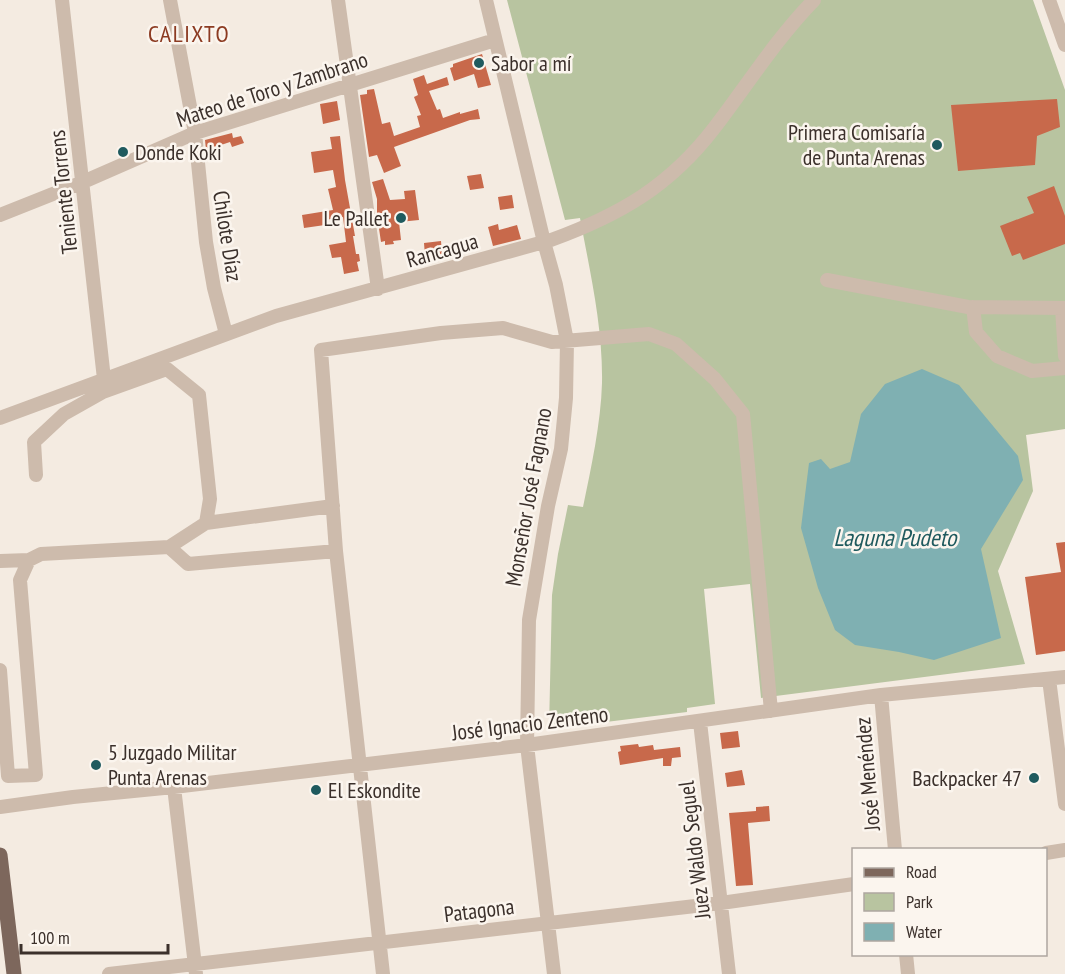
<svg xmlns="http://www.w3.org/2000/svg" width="1065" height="974" viewBox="0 0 1065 974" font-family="'PT Sans Narrow',sans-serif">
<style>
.green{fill:#b8c4a0}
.water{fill:#7fb0b2}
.building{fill:#c8694b}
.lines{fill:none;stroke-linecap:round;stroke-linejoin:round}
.minor{stroke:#cdbbac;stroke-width:14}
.major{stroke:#7d675c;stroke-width:15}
.poi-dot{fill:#1f5a5e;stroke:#fbf5ee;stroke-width:2}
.labels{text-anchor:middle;stroke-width:5;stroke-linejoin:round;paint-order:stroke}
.poi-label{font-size:22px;fill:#3b302b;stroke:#fbf5ee;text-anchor:start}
.street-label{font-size:22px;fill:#3b302b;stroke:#fbf5ee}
.neighbourhood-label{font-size:24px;letter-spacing:1.5px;fill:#8c3b22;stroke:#fbf5ee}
.water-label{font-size:24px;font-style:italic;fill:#1f5a5e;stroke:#fbf5ee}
</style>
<rect width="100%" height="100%" fill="#f4ebe1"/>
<path class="green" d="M507,0H1033L1065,90V429L1026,435L1033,491L998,571L1025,664L761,698L750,584L704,589L715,704L687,708V712L549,729L552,595L558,554L568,505L583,507C591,469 601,422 602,383C603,327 590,272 580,218L565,220Z"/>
<path class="water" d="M922,369L959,385L1018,456L1023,480L981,549L1001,638L934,660L899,652L855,645L835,630L818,588L801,528L809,463L821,459L830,469L850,462L861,414L885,384Z"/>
<path class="building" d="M482,54L491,85L478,88L474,74L454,81L450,68L453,67V64Z
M424,75L427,84L447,77L449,85L429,91L437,110L440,109L443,118L460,112V114L478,109L480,119L470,120L394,147L401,166L384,173L377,155L369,157L360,95L367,94V90L374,89L382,124L390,122L394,136L420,127L417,116L421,115L414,97L418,95L413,79Z
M1057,99L1060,127L1037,136L1035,165L958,171L951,105Z
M337,101L340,120L323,124L320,104Z
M232,133L233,138L241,136L244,143L232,147L230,142L206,150L205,140Z
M340,136L345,180L355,236H353L356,254H359L360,261L357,262L359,271L344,274L341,257L332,258L329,245L346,242L343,217L325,220V225L304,228L302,215L333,210L328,189L336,187L333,170L314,173L311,152L332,149L330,137Z
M481,174L484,188L470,190L467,176Z
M383,179L390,200L405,199L404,191L415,190L419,220L399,222L401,240L393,241L394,244L385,245V241L381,242L377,215V199L372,182Z
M1054,186L1065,216V244L1023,260L1020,253L1012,256L1000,226L1034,213L1027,197Z
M512,195L514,208L500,210L498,197Z
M498,224L499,230L517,225L521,239L493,246L488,227Z
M441,241L442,254L425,256L424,243Z
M1065,542V651L1036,655L1025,577L1061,572L1056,543Z
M738,731L740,747L722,749L720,733Z
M638,744L639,747L653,745L654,750L680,747L681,757L672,758L671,766H663V758L620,765L618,752L621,751L620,746Z
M742,770L745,785L727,787L725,773Z
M769,806L770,821L748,823L753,885L736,886L729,813L756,811V807Z"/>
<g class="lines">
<path class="minor" d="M62,0L104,379
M170,0L195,133L206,242L214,288L226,334
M338,0L378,289
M486,0L544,242L556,285L567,341L566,398L561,449L548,506L529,620L527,745L554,974
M1049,0L1065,45
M0,215L83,182L195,133L495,40
M827,280L968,307L1065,308
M973,307L976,332L997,356L1032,371L1065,368
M1062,308L1065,356
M0,418L276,316L551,240C620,215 670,186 715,127C748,84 776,39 814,0
M36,475L34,442L64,414L103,392L167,369L199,395L210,499L206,523
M169,547L206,523L333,506
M0,561L29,560L41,554L169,547L188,564L336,551
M0,670L8,776L36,775L20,580L29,560
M1049,679L1065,804
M881,695L895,850
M700,722L729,974
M174,787L196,974
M0,807L73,797L174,787L527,745L881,695L1065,677
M1046,853L1065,850
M906,954L908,974
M109,974L721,903L854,884
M383,974L336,551L321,350L441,333L503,328L552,342L649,334L676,344L715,379L743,414L771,711"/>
<path class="major" d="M0,855L14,974"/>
</g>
<g class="poi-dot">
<circle cx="479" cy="63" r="6"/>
<circle cx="937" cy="145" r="6"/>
<circle cx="123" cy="152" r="6"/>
<circle cx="401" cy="218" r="6"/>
<circle cx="96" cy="765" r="6"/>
<circle cx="1034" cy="778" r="6"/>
<circle cx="316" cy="790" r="6"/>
</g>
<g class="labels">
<g class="poi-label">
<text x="491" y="71">Sabor a mí</text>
<text x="925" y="140" text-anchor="end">Primera Comisaría<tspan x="925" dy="25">de Punta Arenas</tspan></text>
<text x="135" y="160">Donde Koki</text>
<text x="389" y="226" text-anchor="end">Le Pallet</text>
<text x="108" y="760">5 Juzgado Militar<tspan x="108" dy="25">Punta Arenas</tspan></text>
<text x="1022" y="786" text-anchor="end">Backpacker 47</text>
<text x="328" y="798">El Eskondite</text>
</g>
<g class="street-label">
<text transform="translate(272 89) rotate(-18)" y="8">Mateo de Toro y Zambrano</text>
<text transform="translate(63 192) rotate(-96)" y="8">Teniente Torrens</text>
<text transform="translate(228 236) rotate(81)" y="8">Chilote Díaz</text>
<text transform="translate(442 250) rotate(-16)" y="8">Rancagua</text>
<text transform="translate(528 497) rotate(-80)" y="8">Monseñor José Fagnano</text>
<text transform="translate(530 723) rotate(-7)" y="8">José Ignacio Zenteno</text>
<text transform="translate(867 774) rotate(-95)" y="8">José Menéndez</text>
<text transform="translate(694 850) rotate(-97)" y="8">Juez Waldo Seguel</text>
<text transform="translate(479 910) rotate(-7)" y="8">Patagona</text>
</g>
<g class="neighbourhood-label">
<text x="189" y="42">CALIXTO</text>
</g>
<g class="water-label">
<text x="895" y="546">Laguna Pudeto</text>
</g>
</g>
<rect x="852" y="848" width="195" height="108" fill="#fbf5ee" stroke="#aea6a0" stroke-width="1.5"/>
<rect x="864" y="868" width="30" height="9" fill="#7d675c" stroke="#aea6a0" stroke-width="1.5"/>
<text x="906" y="878" font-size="18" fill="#3b302b">Road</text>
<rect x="864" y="893" width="30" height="18" fill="#b8c4a0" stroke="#aea6a0" stroke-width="1.5"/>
<text x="906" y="908" font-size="18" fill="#3b302b">Park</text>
<rect x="864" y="923" width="30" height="18" fill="#7fb0b2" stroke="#aea6a0" stroke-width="1.5"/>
<text x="906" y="938" font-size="18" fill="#3b302b">Water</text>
<path d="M21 944v9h147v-9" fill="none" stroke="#3b302b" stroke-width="3"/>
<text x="30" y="944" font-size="18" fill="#3b302b" stroke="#fbf5ee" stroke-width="4.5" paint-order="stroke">100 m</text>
</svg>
